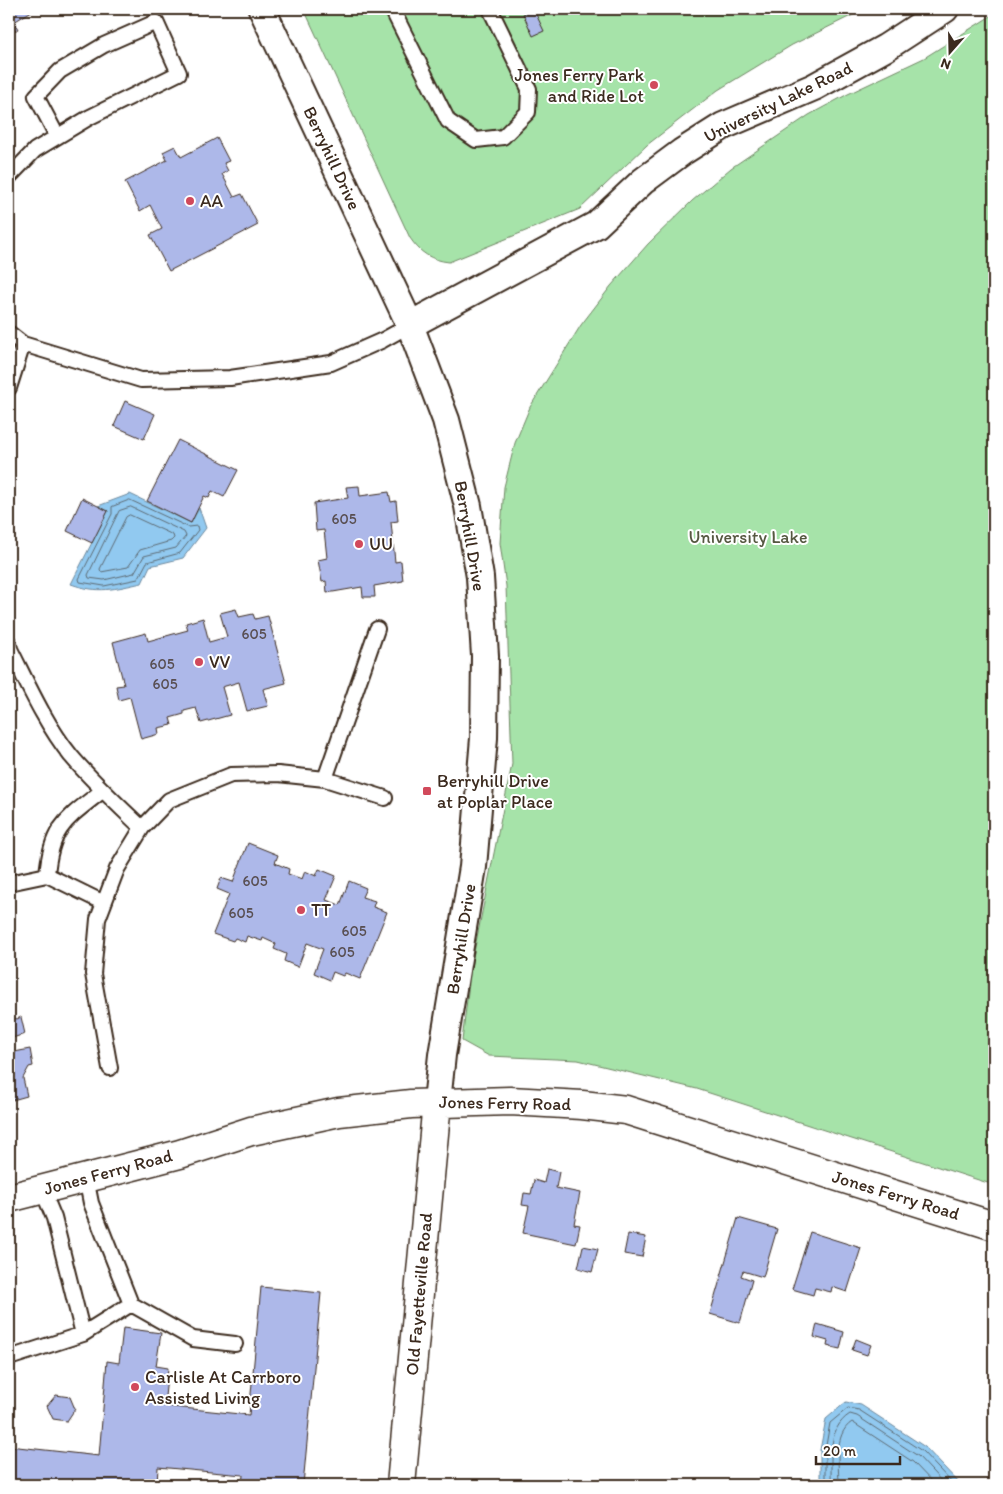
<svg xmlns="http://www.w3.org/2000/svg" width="1003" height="1494" viewBox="0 0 1003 1494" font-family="Itim,sans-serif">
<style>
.green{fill:#a6e3a9;stroke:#708664}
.water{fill:#91c9f0;stroke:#6f899c}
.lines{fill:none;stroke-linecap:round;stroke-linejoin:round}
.shore{stroke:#5d6a72;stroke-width:1}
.building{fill:#adb8e9;stroke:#3b2a1e}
.service-casing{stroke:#3b2a1e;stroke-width:18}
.minor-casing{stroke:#3b2a1e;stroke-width:30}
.tertiary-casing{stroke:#3b2a1e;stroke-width:31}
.service{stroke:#fff;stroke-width:14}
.minor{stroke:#fff;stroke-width:26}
.tertiary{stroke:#fff;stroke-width:28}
.poi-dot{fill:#d1495b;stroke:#fff;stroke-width:2}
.labels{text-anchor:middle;stroke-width:4;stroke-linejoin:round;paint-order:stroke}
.number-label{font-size:15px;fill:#584e51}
.poi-label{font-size:18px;fill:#3b2a1e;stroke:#fff;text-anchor:start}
.street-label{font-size:18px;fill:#3b2a1e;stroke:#fff}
.park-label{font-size:18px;fill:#565841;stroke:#fff}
</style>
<rect width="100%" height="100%" fill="#fff"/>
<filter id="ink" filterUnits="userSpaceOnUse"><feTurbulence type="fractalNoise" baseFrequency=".02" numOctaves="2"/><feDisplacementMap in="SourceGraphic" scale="10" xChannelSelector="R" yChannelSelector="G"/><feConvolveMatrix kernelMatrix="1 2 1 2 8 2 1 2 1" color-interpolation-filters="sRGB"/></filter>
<g filter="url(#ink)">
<path class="green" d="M304,9H865L792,45L718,90L647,145L580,209L449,262C431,260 420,253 410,238Z
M994,14V1185L697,1089L578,1060L489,1056L462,1041L471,967L512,764L506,586L500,543L504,487L515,443L530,407L581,325L611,286L648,244L692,201L731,168L809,115L848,94L924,58Z"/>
<path class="water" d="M130,494L191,523L199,508L206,528L183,558L150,566L142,583C114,589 99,594 71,584L108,511L98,506Z
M846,1402L861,1405L925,1447L961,1485H820V1450L826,1419Z"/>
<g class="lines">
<path class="shore" d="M130,500L188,527L197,526L198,530L180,553L147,562L138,579L104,586L80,582L79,579L112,514V507Z
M131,507L184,532L186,536L176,548L144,556L134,573L104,580L89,578L88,575L119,511Z
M130,515L173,535L174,538L171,541L140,550L128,567L101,572L100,569L126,517Z
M825,1485V1451L830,1423L848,1408L859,1410L922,1451L954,1485
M831,1485C832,1460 826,1429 850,1414L857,1416L918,1456L945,1485
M839,1485C839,1466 833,1434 852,1422L913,1462L935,1485"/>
</g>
<path class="building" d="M9,9H35L14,22L18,29L9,34Z
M534,10L544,31L533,36L523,14Z
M217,138L229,161L224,163L228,171L222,174L234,197L242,194L258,225L169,271L150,235L162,229L150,205L140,211L125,182L167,160L163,152L175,146L181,157Z
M125,401L155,414L144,439L114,426Z
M178,440L238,470L224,497L212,491L209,498L204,496L191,523L147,501Z
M359,486L360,496L389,492L391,502L396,501L398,521L391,522L395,562L401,561L403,581L374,586L375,597H363L362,587L327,593L326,581L322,582L318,560L327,558L324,530L316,531L314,503L348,498L346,487Z
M82,498L108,511L92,543L67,531Z
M236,609L239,617L253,614L255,619L268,616L286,683L263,689L268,706L247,711L239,682L222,687L230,715L201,723L196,708L184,711V714L170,718L172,725L158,728L159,734L141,739L130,697L119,700L116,686L124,685L113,642L146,633L148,641L188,630L186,623L203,618L209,642L227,637L220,613Z
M248,843L278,855L275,863L289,869L288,874L302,879L305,871L316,876L319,869L336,876L326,900L340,905L349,881L366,888L362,897L375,901L373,907L387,912L360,979L345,973L343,976L333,972L330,980L314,973L323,949L307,943L298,967L284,961L286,954L274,949L276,944L265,939L263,938L262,941L247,936L245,942L235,938L233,941L213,934L229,894L217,889L221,878L233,882Z
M9,1007L10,1016L17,1019L21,1017L25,1034L9,1039Z
M30,1049L33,1066L29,1067L23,1078L27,1096L9,1101V1053Z
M547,1169L559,1172L556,1188L580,1193L574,1224L580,1225L576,1244L523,1233L529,1206L522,1205L524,1193L531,1194L534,1180L544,1183Z
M738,1218L777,1229L763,1277L743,1271L741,1276L752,1280L740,1323L710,1314Z
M810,1232L861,1248L847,1292L832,1287L831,1292L815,1288L813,1295L792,1289Z
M628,1234L646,1237L642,1257L624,1254Z
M583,1246L598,1249L592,1272L578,1268Z
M261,1287L321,1293L303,1485H242L243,1475L158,1467L157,1485H9V1446L99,1456L107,1361L119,1363L123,1328L161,1333L156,1366L168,1368L164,1406L249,1415Z
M817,1324L844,1332L840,1349L827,1346L828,1341L814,1337Z
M856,1339L871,1345L867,1355L852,1350Z
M56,1395L70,1397L75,1409L67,1421L53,1419L47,1406Z"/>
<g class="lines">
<g class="service-casing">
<path id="service" d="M392,9L448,121L476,140L503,137L528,112L529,89L490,9
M9,177L35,150L90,117L179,73L156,22L104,45L60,71L36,96L57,136
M9,333L23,344L141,380L230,378L331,363L383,340L410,325
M9,388L23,344
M9,643L10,649C28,685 46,725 71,756C93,782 118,805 142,828
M325,779L377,629
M47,875C51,826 67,819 102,791
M9,883L47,875L104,903
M110,1068L93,974L98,919L117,869L142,828L169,800L231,775L278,774L325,779L385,798
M86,1178L91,1203L131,1304
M42,1189L54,1218L83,1334
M9,1358L83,1334L131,1304L193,1339L235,1344"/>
</g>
<g class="minor-casing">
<path id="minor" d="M262,9L410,325L446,420L468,506L480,577L485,656L484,738L473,867L442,1055L437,1102
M410,325L596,225L643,181L682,152L723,126L814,87L885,48L945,9"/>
</g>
<g class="tertiary-casing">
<path id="tertiary" d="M9,1198L180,1154L251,1131L339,1112L411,1104L510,1101L582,1105L626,1110L994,1226
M401,1485L437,1102"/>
</g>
<use href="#service" class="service"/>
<use href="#minor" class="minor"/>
<use href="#tertiary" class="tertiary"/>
</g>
</g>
<g class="poi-dot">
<circle cx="654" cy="85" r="5"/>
<circle cx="190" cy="201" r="5"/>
<circle cx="359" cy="544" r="5"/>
<circle cx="199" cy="662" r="5"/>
<rect x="422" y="786" width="10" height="10" rx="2.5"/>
<circle cx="301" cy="910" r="5"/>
<circle cx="135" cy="1387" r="5"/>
</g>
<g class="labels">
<g class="number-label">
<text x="344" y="524">605</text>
<text x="254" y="639">605</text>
<text x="162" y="669">605</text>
<text x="165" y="689">605</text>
<text x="255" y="886">605</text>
<text x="241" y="918">605</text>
<text x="354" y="936">605</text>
<text x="342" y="957">605</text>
</g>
<g class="poi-label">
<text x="644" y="81" text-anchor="end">Jones Ferry Park<tspan x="644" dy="21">and Ride Lot</tspan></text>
<text x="200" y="207">AA</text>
<text x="369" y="550">UU</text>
<text x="209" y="668">VV</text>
<text x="437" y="787">Berryhill Drive<tspan x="437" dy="21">at Poplar Place</tspan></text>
<text x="311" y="916">TT</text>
<text x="145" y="1383">Carlisle At Carrboro<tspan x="145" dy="21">Assisted Living</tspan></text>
</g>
<g class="street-label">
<text transform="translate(778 102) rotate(-26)" y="6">University Lake Road</text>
<text transform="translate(332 158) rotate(65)" y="6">Berryhill Drive</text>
<text transform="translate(470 536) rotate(80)" y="6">Berryhill Drive</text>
<text transform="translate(461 939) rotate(-81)" y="6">Berryhill Drive</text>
<text transform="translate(505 1103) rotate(1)" y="6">Jones Ferry Road</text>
<text transform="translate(108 1172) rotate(-15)" y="6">Jones Ferry Road</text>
<text transform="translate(896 1195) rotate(17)" y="6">Jones Ferry Road</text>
<text transform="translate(419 1294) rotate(-85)" y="6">Old Fayetteville Road</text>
</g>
<g class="park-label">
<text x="748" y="543">University Lake</text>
</g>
</g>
<rect width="1003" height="1494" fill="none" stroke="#fff" stroke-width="30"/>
<rect x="15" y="15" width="973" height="1464" fill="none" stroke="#3b2a1e" stroke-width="2" filter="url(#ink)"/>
<g transform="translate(950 52) rotate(200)" stroke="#ffffff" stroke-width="4" paint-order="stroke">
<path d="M0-4L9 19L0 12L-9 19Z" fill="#3b2a1e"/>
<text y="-8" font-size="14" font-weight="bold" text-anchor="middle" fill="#3b2a1e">N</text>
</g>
<path d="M816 1456v8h84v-8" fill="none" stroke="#3b2a1e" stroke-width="2.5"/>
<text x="823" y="1456" font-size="15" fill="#3b2a1e" stroke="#ffffff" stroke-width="4" paint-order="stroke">20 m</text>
</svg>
